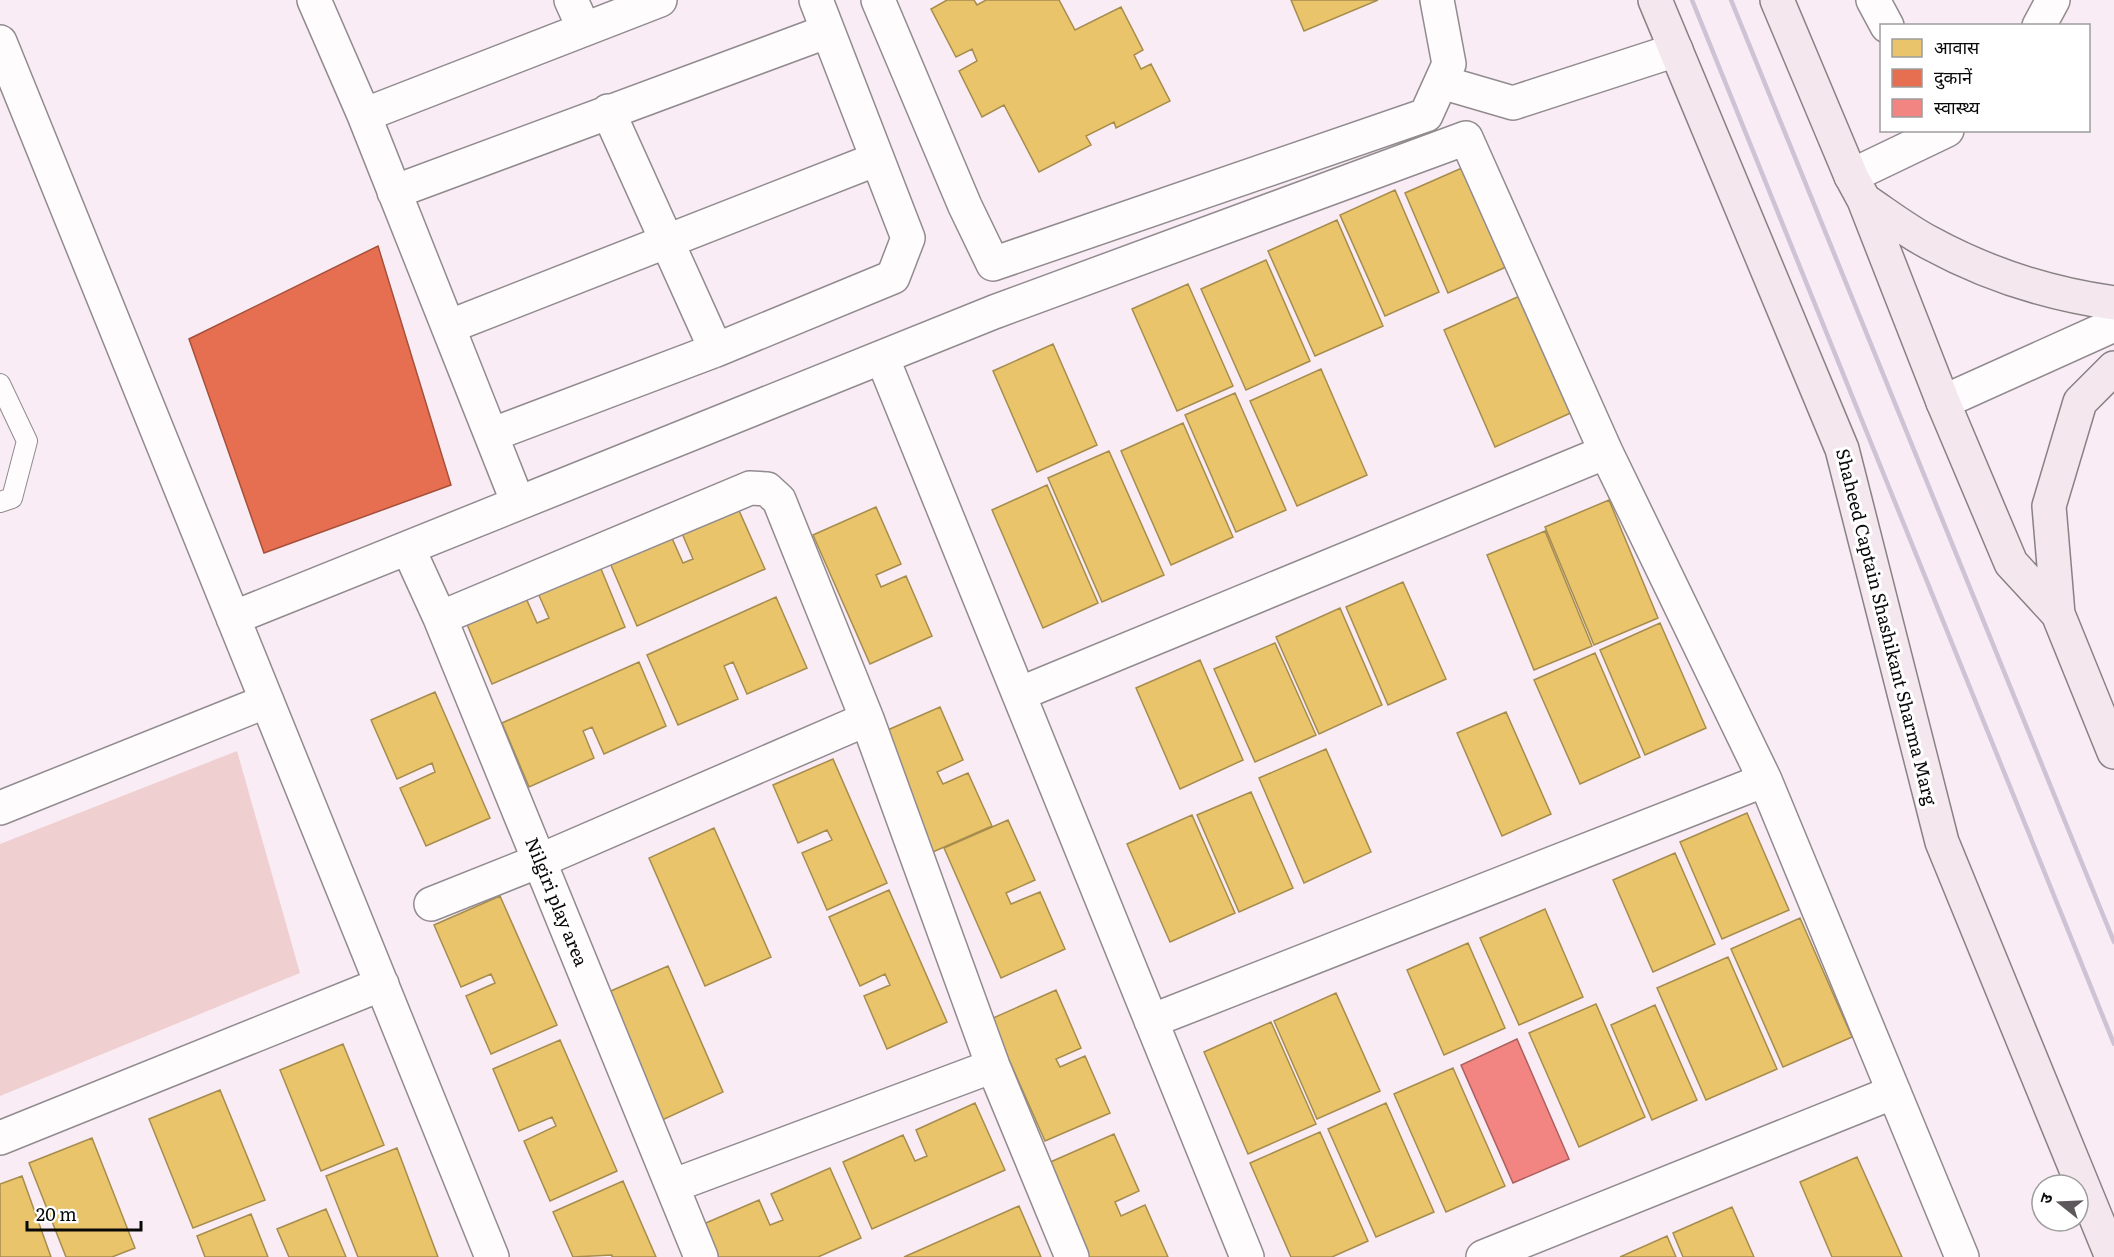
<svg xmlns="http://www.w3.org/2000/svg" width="2114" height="1257" viewBox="0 0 2114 1257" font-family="Literata,'Noto Sans Devanagari',serif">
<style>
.green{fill:#efcfd0}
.homes{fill:#e9c46a;stroke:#a68c4d;stroke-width:1.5}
.shops{fill:#e76f51;stroke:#a4503b;stroke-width:1.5}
.health{fill:#f28482;stroke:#ac5f5e;stroke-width:1.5}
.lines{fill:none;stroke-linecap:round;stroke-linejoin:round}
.service-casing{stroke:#918b8f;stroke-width:22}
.minor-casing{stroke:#918b8f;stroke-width:36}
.secondary-casing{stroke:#888285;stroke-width:36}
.service{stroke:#fefcfd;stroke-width:20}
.minor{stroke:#fefcfd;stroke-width:33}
.secondary{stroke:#f4e7ee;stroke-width:33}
.rail{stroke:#cec2d5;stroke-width:4.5}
.labels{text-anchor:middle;stroke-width:6;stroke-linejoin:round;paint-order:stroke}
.street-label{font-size:18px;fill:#090909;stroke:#fff}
</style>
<rect width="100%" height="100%" fill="#f9ecf4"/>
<path class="green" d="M237,751L300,973L0,1096V844Z"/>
<path class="homes" d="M947,0H974L977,5L986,0H1059L1075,30L1121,7L1143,50L1134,55L1141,69L1151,64L1170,101L1116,128L1114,122L1086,136L1091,145L1039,172L1004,105L982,117L959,71L977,61L972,49L956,57L931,9Z
M1291,0H1378L1304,31Z
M1471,164L1515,263L1448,293L1405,193Z
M1395,190L1439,292L1385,316L1340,215Z
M1337,220L1383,326L1315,356L1268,251Z
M1266,260L1310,361L1246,390L1201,289Z
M1188,284L1233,386L1177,411L1132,309Z
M1524,294L1575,411L1495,447L1444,330Z
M1053,344L1097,445L1037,472L993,371Z
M1321,369L1367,475L1297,506L1250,401Z
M1235,393L1286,510L1236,532L1185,415Z
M1183,423L1233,537L1171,565L1121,451Z
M1109,451L1164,575L1102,602L1048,478Z
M1047,485L1098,603L1043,628L992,510Z
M1609,500L1658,618L1594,645L1545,527Z
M737,506L765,569L637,626L610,563L671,536L683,563L693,559L681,531Z
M876,507L901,564L876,575L881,587L906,576L932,636L870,664L813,535Z
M1545,531L1592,646L1534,670L1487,555Z
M599,564L625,627L492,684L466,622L525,596L537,623L549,618L537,591Z
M1403,582L1446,679L1388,705L1346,607Z
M776,597L807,668L747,694L733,662L724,666L738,699L678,725L647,655Z
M1340,608L1382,705L1319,734L1276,637Z
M1660,623L1706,728L1645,755L1600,650Z
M1275,643L1316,735L1255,762L1214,669Z
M1595,653L1640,757L1580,784L1534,680Z
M1200,660L1243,760L1180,789L1136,688Z
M639,662L666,726L604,754L592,727L583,731L594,758L529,787L502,723Z
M435,692L490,818L426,846L400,788L435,772L432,763L397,779L371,720Z
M940,707L963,760L937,772L943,784L968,773L992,826L926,855L874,736Z
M1506,712L1551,814L1502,836L1457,733Z
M1326,749L1371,852L1304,883L1259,778Z
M833,759L887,883L827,910L802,853L832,840L827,830L798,843L773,785Z
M1251,792L1293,888L1239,912L1197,815Z
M1747,813L1789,910L1722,939L1680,842Z
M1192,815L1235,913L1170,942L1127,844Z
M1008,820L1035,880L1006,893L1011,904L1040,892L1065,949L1001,978L944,848Z
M714,828L771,957L705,986L649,858Z
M1675,853L1715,944L1653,972L1613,880Z
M889,890L947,1022L887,1049L864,996L890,985L885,974L860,986L829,917Z
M500,896L557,1025L491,1054L466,996L495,983L491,974L461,987L434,925Z
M1545,909L1583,997L1519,1025L1480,938Z
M1800,918L1852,1037L1783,1067L1731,949Z
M1468,943L1505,1028L1444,1055L1407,970Z
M1728,957L1777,1069L1706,1100L1657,988Z
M668,966L723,1092L660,1121L604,994Z
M1056,990L1081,1048L1056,1059L1060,1067L1085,1056L1110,1113L1045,1141L991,1019Z
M1336,993L1380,1091L1317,1119L1274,1021Z
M1596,1004L1645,1117L1579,1147L1529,1033Z
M1655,1005L1697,1100L1652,1120L1611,1025Z
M1271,1022L1316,1124L1248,1154L1204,1052Z
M560,1040L617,1171L550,1201L524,1141L556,1126L552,1117L519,1131L493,1069Z
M343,1044L384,1145L321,1171L280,1070Z
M1453,1068L1505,1186L1446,1212L1394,1094Z
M220,1090L265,1200L193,1228L149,1119Z
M975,1103L1005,1170L872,1229L843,1162L903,1135L915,1161L927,1156L916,1130Z
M1386,1103L1434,1212L1376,1237L1328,1129Z
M1320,1132L1368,1241L1332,1257H1291L1250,1163Z
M1114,1134L1139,1191L1115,1202L1121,1216L1145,1205L1168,1257H1087L1046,1164Z
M92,1138L135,1248L112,1257H66L29,1163Z
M397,1148L438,1257H358L326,1176Z
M1857,1157L1902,1257H1832L1800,1182Z
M830,1168L861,1238L818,1257H713L699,1226L759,1200L770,1225L783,1220L771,1194Z
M22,1176L51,1257H0V1184Z
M623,1181L656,1257H612V1255L573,1257L553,1212Z
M1019,1206L1041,1257H904Z
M1732,1207L1754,1257H1683L1673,1233Z
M326,1209L346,1257H289L277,1229Z
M251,1214L268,1257H205L197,1236Z
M1667,1236L1676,1257H1620Z"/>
<path class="shops" d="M378,246L451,485L264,553L189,339Z"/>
<path class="health" d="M1517,1039L1569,1159L1513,1183L1461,1065Z"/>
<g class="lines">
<g class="service-casing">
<path id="service" d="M0,384L27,441L12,498L0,502"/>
</g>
<g class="minor-casing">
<path id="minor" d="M314,0L364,115L518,503
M571,0L584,29
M878,0L965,206L993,264L1426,115L1449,64L1437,0
M1873,0L1887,26
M2039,26L2053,0
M0,42L492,1257
M1441,82L1513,103L1676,50
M608,111L716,350
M364,115L660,0
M1851,176L1947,130
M394,192L828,31
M448,327L877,159
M882,357L1247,1257
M1943,402L2114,325
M491,435L716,350L893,277L908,238L816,0
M408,548L440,618L701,1257
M233,618L994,312L1466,138L1606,452L1765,780L1962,1257
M440,618L750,488L767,489L779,500L867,719L993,1066L1072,1257
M1019,694L1606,452
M0,808L267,701
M431,904L539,861L867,719
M1151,1021L1765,780
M0,1138L382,984
M672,1186L993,1066
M1483,1257L1894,1092"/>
</g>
<g class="secondary-casing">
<path id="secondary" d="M1655,0L1842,449L1942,842L2112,1257
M1777,0L1851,176L1864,200L1943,402L2011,563L2058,614L2114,752
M1864,200C1885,214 1907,231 1930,243C1987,274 2049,294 2114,303
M2058,614L2049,506L2080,402L2114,368"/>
</g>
<use href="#service" class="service"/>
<use href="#minor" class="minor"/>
<use href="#secondary" class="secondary"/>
<path class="rail" d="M1692,0L2114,1044
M1731,0L2114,942"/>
</g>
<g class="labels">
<g class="street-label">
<text transform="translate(1886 627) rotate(76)" y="6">Shaheed Captain Shashikant Sharma Marg</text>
<text transform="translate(556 902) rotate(68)" y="6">Nilgiri play area</text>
</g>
</g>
<rect x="1880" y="24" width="210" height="108" fill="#ffffff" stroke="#9d9d9d" stroke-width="1.5"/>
<rect x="1892" y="39" width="30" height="18" fill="#e9c46a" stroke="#9d9d9d" stroke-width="1.5"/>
<text x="1934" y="54" font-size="18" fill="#090909">आवास</text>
<rect x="1892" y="69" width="30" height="18" fill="#e76f51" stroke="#9d9d9d" stroke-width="1.5"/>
<text x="1934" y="84" font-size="18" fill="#090909">दुकानें</text>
<rect x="1892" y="99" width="30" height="18" fill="#f28482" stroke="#9d9d9d" stroke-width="1.5"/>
<text x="1934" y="114" font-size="18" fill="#090909">स्वास्थ्य</text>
<g transform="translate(2060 1203) rotate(288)"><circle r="28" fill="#ffffff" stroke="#9d9d9d" stroke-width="1.5"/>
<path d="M0-4.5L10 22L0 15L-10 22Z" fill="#5d585b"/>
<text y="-9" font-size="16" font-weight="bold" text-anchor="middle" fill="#090909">उ</text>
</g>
<path d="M27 1221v9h114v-9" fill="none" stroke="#090909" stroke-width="3"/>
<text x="36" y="1221" font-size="18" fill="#090909" stroke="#ffffff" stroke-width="4.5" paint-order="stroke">20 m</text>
</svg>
